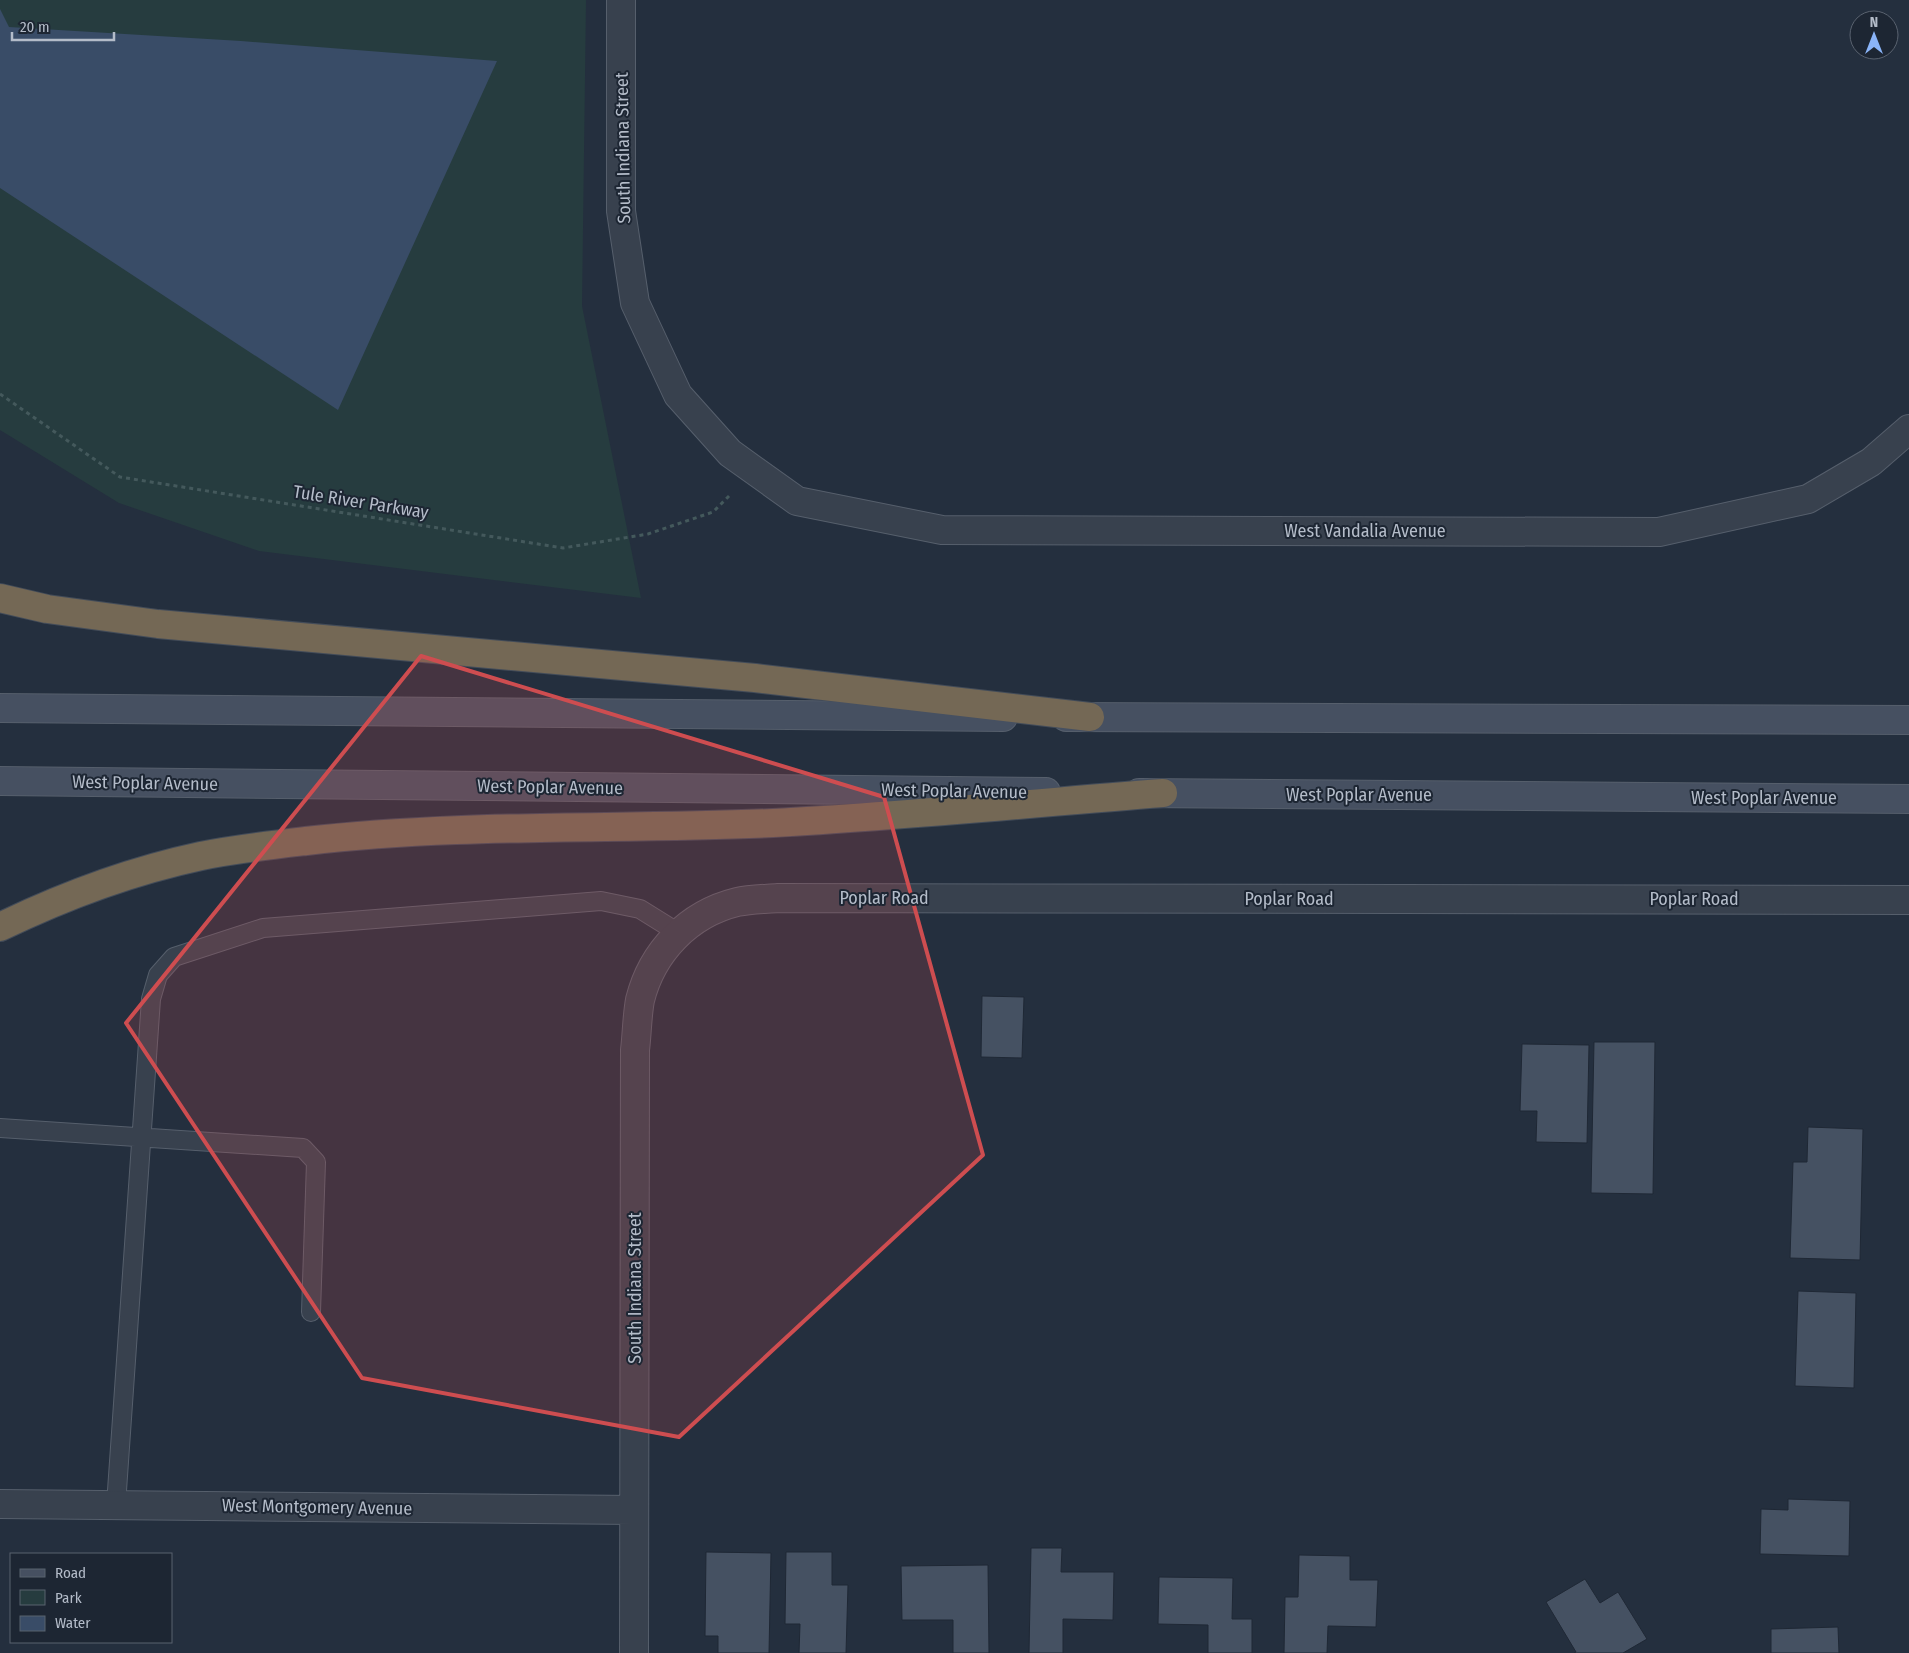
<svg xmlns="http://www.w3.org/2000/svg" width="1909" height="1653" viewBox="0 0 1909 1653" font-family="'Fira Sans Condensed',sans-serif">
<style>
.green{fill:#263c3f}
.water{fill:#394c67}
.building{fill:#455162;stroke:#1f2835}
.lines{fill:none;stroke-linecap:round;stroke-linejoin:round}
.service-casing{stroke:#565f6c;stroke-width:20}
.minor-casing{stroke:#565f6c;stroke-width:30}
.secondary-casing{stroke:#565f6c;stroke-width:30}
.motorway-casing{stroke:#434c59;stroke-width:30}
.path{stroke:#44595c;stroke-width:3;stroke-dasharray:4 4;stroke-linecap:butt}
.service{stroke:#38414e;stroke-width:18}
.minor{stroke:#38414e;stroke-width:28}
.secondary{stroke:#465061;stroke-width:28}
.motorway{stroke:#746855;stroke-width:28}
.marked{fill:#ce4d50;fill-opacity:0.2;stroke:#ce4d50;stroke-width:4;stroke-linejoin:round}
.labels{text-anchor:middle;stroke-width:4;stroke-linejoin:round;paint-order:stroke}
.street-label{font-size:18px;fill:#b4bcc9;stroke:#1d2633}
</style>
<rect width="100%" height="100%" fill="#242f3e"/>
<path class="green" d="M0,0H586L582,306L641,598L259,551L119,503L0,430Z"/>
<path class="water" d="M0,9L9,27L241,41L497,61L338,410L0,188Z"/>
<path class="building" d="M982,996L1024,997L1022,1058L981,1057Z
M1594,1042H1655L1653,1194L1591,1193Z
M1522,1044L1589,1045L1587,1143L1536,1142L1537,1111H1520Z
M1808,1127L1863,1129L1860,1260L1790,1258L1793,1162H1807Z
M1798,1291L1856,1293L1854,1388L1795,1386Z
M1788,1499L1850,1501L1849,1556L1760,1554L1761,1509L1788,1510Z
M1031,1548H1062L1061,1572H1114L1113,1620L1063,1619V1653H1029Z
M706,1552L771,1553L769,1653H718V1636H705Z
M786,1552H832V1585H848L846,1653H799L800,1624H785Z
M1299,1555L1350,1556V1580H1378L1376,1627L1328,1626L1327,1653H1284L1285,1597H1298Z
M988,1565L989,1653H953V1620H902L901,1566Z
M1159,1577L1233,1578L1232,1619H1252V1653H1208V1625L1158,1624Z
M1585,1579L1600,1603L1618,1592L1647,1639L1623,1653H1574L1576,1652L1546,1602Z
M1838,1627L1839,1653H1771V1629Z"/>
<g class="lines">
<g class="service-casing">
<path id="service" d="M0,1128L303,1148L316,1162L311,1312
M116,1505L151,999L158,975L174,957L263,928L601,901L640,909L677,932"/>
</g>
<g class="minor-casing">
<path id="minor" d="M621,0V211L635,303L678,395L730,453L797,501L942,530L1659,532L1808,499L1871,462L1909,429
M0,1504L634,1510
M634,1653L635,1050C637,1034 637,1016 640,1000C652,952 688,914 737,902C750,899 765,899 778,898L1909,900"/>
</g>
<g class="secondary-casing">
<path id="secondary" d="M0,708L1003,717
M1066,717L1909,720
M0,781L1046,792
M1139,793L1909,799"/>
</g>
<g class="motorway-casing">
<path id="motorway" d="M0,598L47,609L158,624L755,678L1090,717
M0,927C64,896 131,871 201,856C235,849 271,845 306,841C462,823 618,830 773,823C903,816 1034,803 1163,793"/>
</g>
<path class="path" d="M0,394L120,477L563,548L648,534L713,512L731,494"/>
<use href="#service" class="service"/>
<use href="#minor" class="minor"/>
<use href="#secondary" class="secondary"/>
<use href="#motorway" class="motorway"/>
</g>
<path class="marked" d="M421,656L884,797L983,1155L679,1437L362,1378L126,1023Z"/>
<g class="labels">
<g class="street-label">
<text transform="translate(623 148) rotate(-91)" y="6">South Indiana Street</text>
<text transform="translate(361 502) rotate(9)" y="6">Tule River Parkway</text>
<text x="1365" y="537">West Vandalia Avenue</text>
<text transform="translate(145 783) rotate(1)" y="6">West Poplar Avenue</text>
<text transform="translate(550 787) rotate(1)" y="6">West Poplar Avenue</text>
<text transform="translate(954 791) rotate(1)" y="6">West Poplar Avenue</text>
<text x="1359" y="801">West Poplar Avenue</text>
<text x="1764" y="804">West Poplar Avenue</text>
<text x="884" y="904">Poplar Road</text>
<text x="1289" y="905">Poplar Road</text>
<text x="1694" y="905">Poplar Road</text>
<text transform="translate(635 1288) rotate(-90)" y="6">South Indiana Street</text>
<text transform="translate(317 1507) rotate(1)" y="6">West Montgomery Avenue</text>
</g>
</g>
<rect x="10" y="1553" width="162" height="90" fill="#1d2633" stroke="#59626f"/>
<rect x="20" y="1569" width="25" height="8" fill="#465061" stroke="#59626f"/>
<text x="55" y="1578" font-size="15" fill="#b4bcc9">Road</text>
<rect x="20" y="1590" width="25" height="15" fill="#263c3f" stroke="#59626f"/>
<text x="55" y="1603" font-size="15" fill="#b4bcc9">Park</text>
<rect x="20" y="1616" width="25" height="15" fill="#394c67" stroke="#59626f"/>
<text x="55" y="1628" font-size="15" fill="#b4bcc9">Water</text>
<g transform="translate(1874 35)"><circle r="24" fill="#1d2633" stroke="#59626f"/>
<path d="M0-4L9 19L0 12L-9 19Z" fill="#8ab4f8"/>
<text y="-8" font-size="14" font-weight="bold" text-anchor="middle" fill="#b4bcc9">N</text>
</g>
<path d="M12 32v8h102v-8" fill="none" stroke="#b4bcc9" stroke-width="2.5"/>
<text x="20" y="32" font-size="15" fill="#b4bcc9" stroke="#1d2633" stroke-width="4" paint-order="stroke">20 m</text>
</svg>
